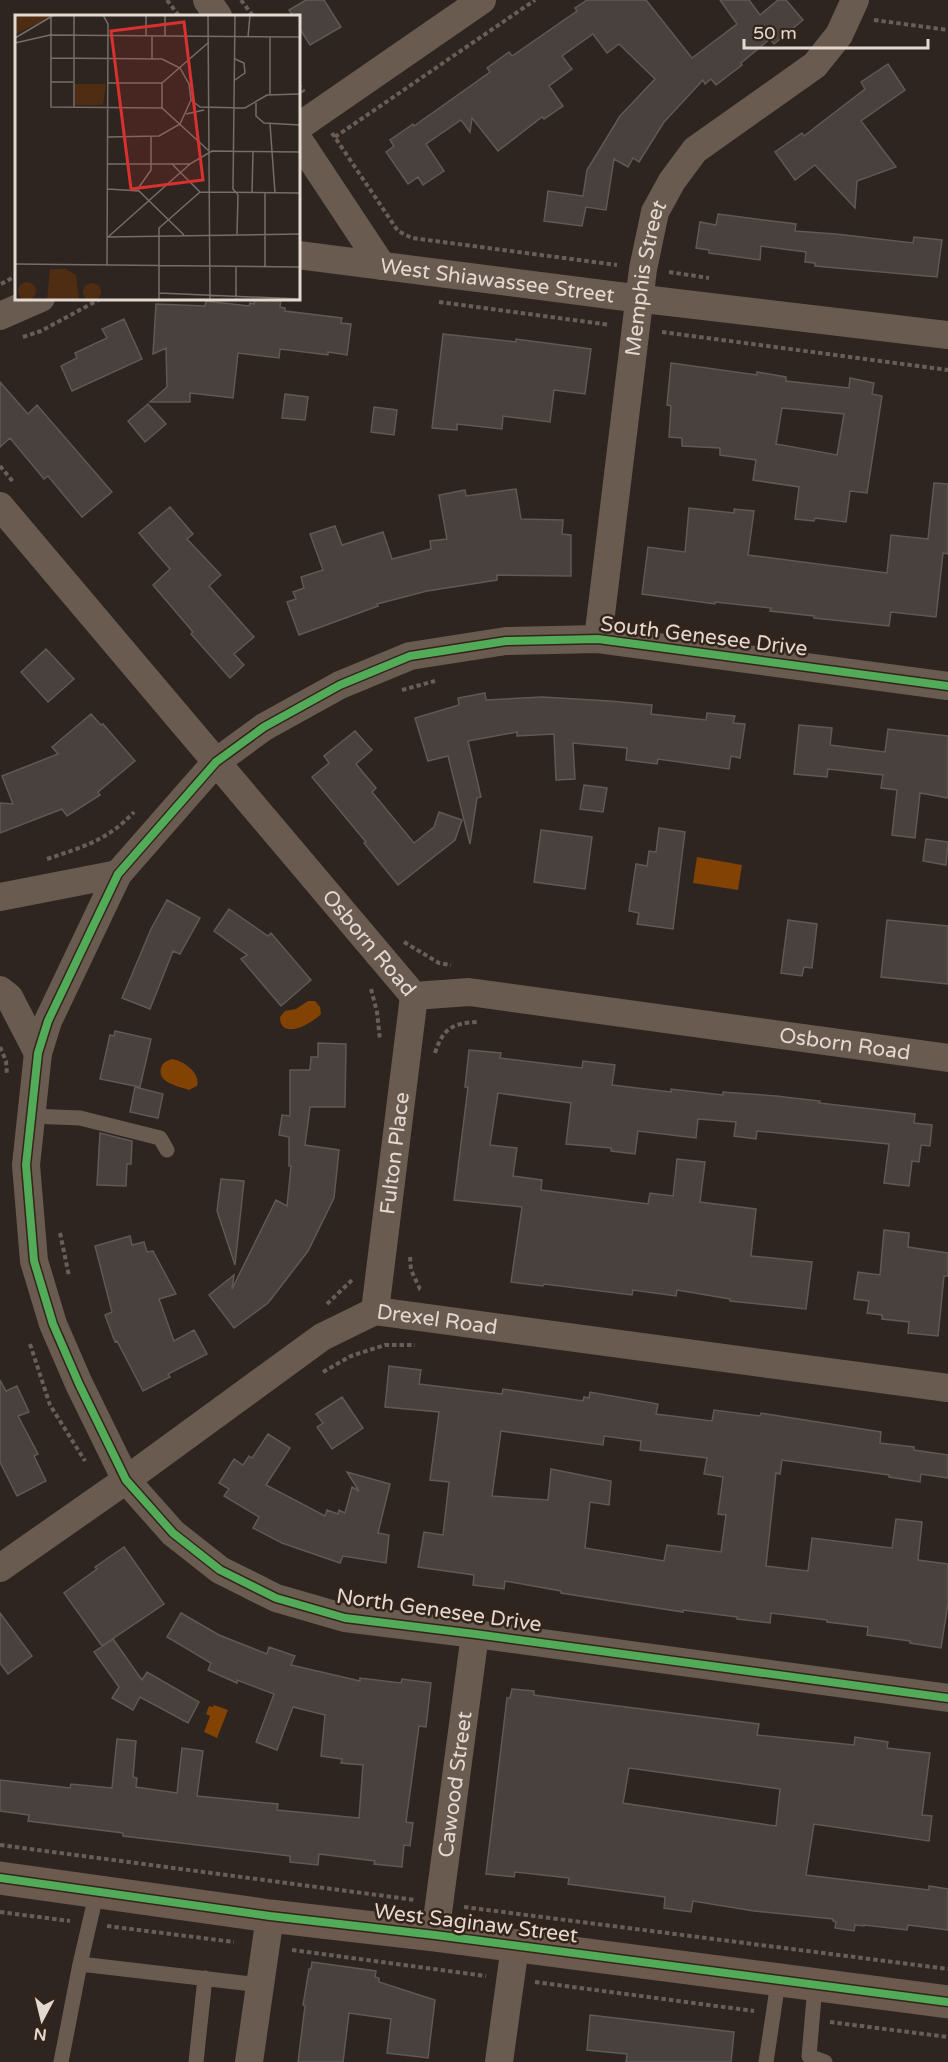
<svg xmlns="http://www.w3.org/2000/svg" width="948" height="2062" viewBox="0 0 948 2062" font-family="'Varela Round',sans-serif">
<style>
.water{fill:#814203}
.building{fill:#48413d;stroke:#605853;stroke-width:1.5;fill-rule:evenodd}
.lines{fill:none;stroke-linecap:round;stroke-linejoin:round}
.path{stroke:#695d56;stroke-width:4;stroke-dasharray:4.5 3;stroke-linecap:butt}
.lane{stroke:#6a5b50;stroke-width:15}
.street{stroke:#6a5b50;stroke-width:28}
.primary{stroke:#6b5a4d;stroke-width:33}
.cycleway-casing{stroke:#34241a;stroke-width:11}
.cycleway{stroke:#51ab58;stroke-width:8}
.labels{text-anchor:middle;stroke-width:5;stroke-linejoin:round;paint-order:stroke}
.street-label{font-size:21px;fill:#e3d9d1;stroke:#34241a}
.inset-road{fill:none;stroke:#766d67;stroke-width:1.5}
.view{fill:#d73130;fill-opacity:0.15;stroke:#d73130;stroke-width:3}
.inset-edge{fill:none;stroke:#e3d9d1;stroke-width:3}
</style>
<rect width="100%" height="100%" fill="#2e2520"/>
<path class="water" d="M697,857L742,865L738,890L693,883Z
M308,1001H315L320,1007L321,1014C312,1024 280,1041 280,1017L285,1011L296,1009Z
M172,1059C184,1061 201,1073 197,1086L189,1090C178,1086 157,1083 161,1068C163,1062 166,1061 172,1059Z
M214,1705L228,1710L217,1738L204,1732L210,1716L206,1714L209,1706L213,1707Z"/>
<path class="building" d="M306,0H324L341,27L310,45L298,26V16H293L289,10Z
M587,0H646L692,58L737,24L720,0H749L760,15L778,0H786L803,20L774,44L770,39L741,63L742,65L716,85L711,79L705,84L703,80L664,122L639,162L633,158L628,167L614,159L606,210L586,207L582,226L544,221L548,191L583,196L587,170L620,116L655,79L619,44L607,53L593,34L562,56L572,69L549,86L563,106L544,119L542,117L498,151L472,118L470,132L461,120L426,144L444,171L423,185L418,177L408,184L386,152L394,146L390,140L413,124L414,126L490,72L487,68L509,52L512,56L577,11L575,8Z
M888,64L905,90L861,121L896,167L857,181L855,208L815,165L795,180L775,152L802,133L804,136L865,89L861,82Z
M718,214L796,224L795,231L836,234L913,243L914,237L942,240L937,277L815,266V263L805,262L806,252L761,246L760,260L709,253V250L696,248L700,222L716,225Z
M255,298H281L280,307L285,308V311L342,318L341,323L351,324L347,355L328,352V355L280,349L279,358L238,353L233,398L190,393V402H150L167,387L166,348L153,354L156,304L205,306L206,301L249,306L250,303L254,304Z
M124,319L142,359L72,391L61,366L77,358L75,353L107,338L102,329Z
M443,334L516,342V339L591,349L585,394L554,390L550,422L503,416L502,429L457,424V430L432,428Z
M671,363L757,375V372L786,377V381L849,388L850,378L874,383L872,394L882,396L867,493L850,491L846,522L815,518L814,521L795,519L799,487L753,480L756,460L720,455V448L682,446V438L669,437L671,406L667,405ZM782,408L844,414L837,455L776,444Z
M0,382L28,414L37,405L112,492L82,517L48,476L44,479L10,438L0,447Z
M285,394L308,397L305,420L282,418Z
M148,404L166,424L145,442L128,421Z
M374,407L397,410L394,435L371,432Z
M934,483L948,484V554L943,553L936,617L891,612L889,626L814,618V616L770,611L771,608L715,602V604L642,594L648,547L685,552L689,508L734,513V509L754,511L748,555L887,573L891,535L928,539Z
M516,489L521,519L563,520L562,534L571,535V576L497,575V580L427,591L377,604L378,606L299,635L287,602L296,599L293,592L304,588L301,577L323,570L310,534L335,526L342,545L383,532L392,559L431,549L430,541L447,539L439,495L465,490L466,496Z
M170,507L193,534L187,539L221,575L209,586L254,637L234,654L244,665L230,678L191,634L193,632L153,585L170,569L139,533Z
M46,649L74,679L48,702L21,672Z
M485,693L486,700L542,697L610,701L652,705L651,714L706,720L707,713L735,716L733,723L745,724L740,758L731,756L729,769L658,759L657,764L626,760L627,748L573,743L575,779L556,780L554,734L517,736V732L468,741L481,797L477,798L470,844L448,756L428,761L415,718L459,705L458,698Z
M91,714L101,725L103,724L135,761L98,792L100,795L67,816L62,809L0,833V803L13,804L2,776L58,754L52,747Z
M799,725L832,728L830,745L885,752L888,729L948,736V798L920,793L915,838L892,835L897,790L881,788L883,775L828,769L827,777L794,774Z
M355,731L372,750L356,764L376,788L372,792L414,843L434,827L439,812L462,820L455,840L398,885L364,843L366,842L312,777L329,763L324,756Z
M584,785L607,788L603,812L580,809Z
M659,828L685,832L673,929L637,924L639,913L629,911L636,864L647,866L649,851L656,852Z
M541,830L592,837L585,889L534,882Z
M926,839L948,842L946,865L923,861Z
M167,900L200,918L180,954L173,951L150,1009L122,998L151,929Z
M229,909L268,936L271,933L311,980L281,1006L241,959L247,955L214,931Z
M788,920L817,924L812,968L804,967L802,976L781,973Z
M887,920L948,926V984L881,977Z
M115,1031L151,1039L140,1087L100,1079L110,1035L114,1036Z
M318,1043L346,1044L345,1107H310L305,1145L339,1150L334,1198L308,1251L285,1281L268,1303L234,1328L209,1295L234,1275L232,1289L276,1200L287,1206L291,1166H289V1137L279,1135L282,1115L290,1116V1070H310L311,1057H318Z
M469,1050L501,1053L500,1058L582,1068L583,1061L615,1065L612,1085L671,1092V1089L723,1095V1092L776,1096L820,1101L819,1103L915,1114L914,1123L932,1125L930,1146L921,1145L919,1162L912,1161L909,1186L884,1183L889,1144L757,1131L756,1139L734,1136L736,1122L698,1119L696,1138L638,1131L635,1154L611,1151V1148L566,1144L571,1103L498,1093L490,1145L517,1148L513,1176L542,1180L541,1190L648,1204L650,1193L673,1196L677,1159L705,1162L700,1202L756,1209L751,1256L812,1262L806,1309L730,1301V1299L677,1290L676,1296L633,1290L632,1295L544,1284L543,1286L511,1282L522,1207L454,1200L468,1087H465Z
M135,1087L163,1094L158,1118L130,1112Z
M100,1133L132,1141L131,1164H127L126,1186L97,1185Z
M221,1179L244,1181L235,1265L217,1211Z
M884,1230L909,1233L908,1247L948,1253V1276H944L938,1336L908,1333L909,1322L882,1319V1315L867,1313L869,1301L854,1299L858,1272L880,1275Z
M130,1236L132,1245L144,1242L147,1252L153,1251L176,1294L159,1299L174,1341L194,1330L207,1354L168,1374L170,1377L143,1391L117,1341L115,1342L105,1315L112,1312L95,1246Z
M389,1366L421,1370L419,1384L502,1394L503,1389L583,1401L584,1397L589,1398L590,1392L658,1404L656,1414L712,1421L714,1410L760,1416L761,1413L881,1432L880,1443L914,1447V1450L948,1455V1478L921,1474L920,1482L889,1477V1475L782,1460L780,1474L776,1473L766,1566L808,1571L812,1538L892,1548L896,1519L922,1522L918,1560L948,1564V1603L941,1648L910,1643V1641L867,1635L868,1627L827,1622V1620L771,1613L770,1623L737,1619V1617L683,1610V1612L561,1593V1591L505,1581L504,1589L473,1585L474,1575L418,1567L424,1532L443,1535L449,1482L430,1480L439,1412L385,1407ZM501,1431L603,1445L604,1436L641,1441L640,1450L707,1458L704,1474L723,1477L718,1514L726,1515L721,1552L667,1545L664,1561L585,1548L590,1502L609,1505L611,1481L551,1469L548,1500L492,1496Z
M0,1380L6,1391L17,1386L29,1412L18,1416L38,1454L34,1456L46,1481L17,1496L0,1462Z
M342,1397L363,1428L332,1449L317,1427L323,1423L316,1414Z
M268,1434L290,1448L266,1485L325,1516L327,1510L338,1514L339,1510L345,1513L352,1487L359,1491L347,1472L390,1484L378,1533L389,1535L386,1563L343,1556L340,1563L282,1543L253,1528L259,1517L224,1496L229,1489L219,1483L234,1459L243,1465L249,1456L252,1458Z
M124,1547L164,1604L102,1646L64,1593L97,1569L95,1567Z
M0,1613L32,1656L8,1674L0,1663Z
M181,1613L219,1635L267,1654L269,1647L295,1656L291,1665L360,1681V1678L401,1683L402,1679L431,1683L426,1727L419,1726L406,1822L413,1823L410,1846L404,1845L402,1867L374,1864L375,1861L319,1854L318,1865L290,1862V1856L123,1836V1833L28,1821L29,1815L0,1811V1780L70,1788L71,1784L112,1788L117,1739L136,1741L133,1777L137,1778L136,1787L177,1793L182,1748L203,1751L197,1796L278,1804L277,1810L359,1818L363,1765L341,1763L342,1759L321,1756L325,1715L293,1707L277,1750L256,1742L274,1694L237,1680V1683L208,1670L211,1663L167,1637Z
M113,1639L142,1680L147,1672L199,1702L188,1723L140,1697L133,1710L112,1698L119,1687L94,1652Z
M512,1689L534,1691V1695L579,1701L759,1724L757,1735L854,1745L855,1737L888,1742L887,1748L930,1753L922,1815L932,1816L929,1841L814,1824L806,1875L929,1890V1886L948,1889V1930L908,1925L907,1930L864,1925V1926L855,1925L854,1931L835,1928L836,1922L833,1921V1919L754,1911L693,1901L691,1912L664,1908L665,1897L568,1884L569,1878L515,1872L514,1877L486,1874L507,1698H510ZM629,1768L780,1789L776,1826L623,1803Z
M312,1962L376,1971L375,1977L379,1978V1982L435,2000L428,2058L387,2053L391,2019L349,2013L343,2062H298L305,2006L303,2005L309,1969H311Z
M590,2015L734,2032L731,2062H626L627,2054L587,2050Z"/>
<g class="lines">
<path class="path" d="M167,0L179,16
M241,0L253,16
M874,20L948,30
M298,84L304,92
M332,133L398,231L412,238L617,265
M335,137L535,0
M669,272L709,278
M1,284L16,276
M439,302L610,325
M662,332L948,370
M23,337L41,331L102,298
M0,466L14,483
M402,690L435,681
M47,859C82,847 107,841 134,812
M404,942L439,963L451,965
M371,989L377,1012L380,1040
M0,1047L6,1061L7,1075
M435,1053C443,1028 453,1023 478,1022
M60,1233L69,1276
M410,1257L411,1270L420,1289L423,1290
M327,1304L352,1280
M30,1344L50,1405L85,1461
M323,1372L351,1356L385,1345H415
M0,1845L415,1900
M464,1907L948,1969
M0,1912L70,1921
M107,1926L234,1942
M292,1950L486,1976
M535,1982L754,2011
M830,2022L948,2037"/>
<path class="lane" d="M31,1116L80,1118L160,1138L167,1150
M80,1964L260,1985
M815,1986L809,2056L825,2062
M61,2062L80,1964L97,1891
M196,2062L205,1978
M766,2062L778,1982"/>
<g class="street">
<path d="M207,0L218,16"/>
<path d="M298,127L482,0"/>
<path d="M298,139L382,266"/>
<path id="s1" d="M298,255L618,296L948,335"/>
<path d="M0,316L41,298"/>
<path id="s2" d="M0,506L414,996L469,992L948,1058"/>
<path id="s3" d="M598,639L643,269L655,212L672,181L695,150L815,65L839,35L855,0"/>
<path d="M948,686L598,639L506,641L410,656L340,685L264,727L216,762L118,874L48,1021L38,1053L26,1165L34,1261L53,1324L79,1384L126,1480L173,1533L220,1570L276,1598L345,1618L475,1634L948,1698"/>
<path d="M0,897L118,874"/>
<path d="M0,990L9,997L38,1053"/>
<path id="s4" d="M375,1311L414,996"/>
<path id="s5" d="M0,1568L126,1480L322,1337L375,1311L948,1388"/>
<path id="s6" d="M435,1935L475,1634"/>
<path d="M249,2062L270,1916"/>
<path d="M499,2062L515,1946"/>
</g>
<path class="primary" d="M0,1878L270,1916L435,1935L948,2002"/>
<g class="cycleway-casing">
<path id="cycleway" d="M948,686L598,639L506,641L410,656L340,685L264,727L216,762L118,874L48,1021L38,1053L26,1165L34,1261L53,1324L79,1384L126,1480L173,1533L220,1570L276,1598L345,1618L475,1634L948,1698
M0,1878L270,1916L435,1935L948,2002"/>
</g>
<use href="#cycleway" class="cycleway"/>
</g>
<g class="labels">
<g class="street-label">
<text dy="7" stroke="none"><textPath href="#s3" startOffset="364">Memphis Street</textPath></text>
<text dy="7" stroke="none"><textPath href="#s1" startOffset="201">West Shiawassee Street</textPath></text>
<text transform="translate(704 636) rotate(7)" y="7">South Genesee Drive</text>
<text dy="7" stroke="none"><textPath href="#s2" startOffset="572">Osborn Road</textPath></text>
<text dy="7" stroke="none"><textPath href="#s2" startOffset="1076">Osborn Road</textPath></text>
<text dy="7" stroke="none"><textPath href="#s4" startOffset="159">Fulton Place</textPath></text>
<text dy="7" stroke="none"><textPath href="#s5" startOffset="518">Drexel Road</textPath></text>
<text transform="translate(439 1610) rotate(8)" y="7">North Genesee Drive</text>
<text dy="7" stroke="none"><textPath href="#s6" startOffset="152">Cawood Street</textPath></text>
<text transform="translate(476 1923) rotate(7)" y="7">West Saginaw Street</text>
</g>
</g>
<g transform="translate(15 15)">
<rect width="285" height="285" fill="#2e2520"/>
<path d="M0,0H36V2L0,19ZM60,69H91L88,90H60ZM35,254H51L61,260L64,285H32ZM3 276a9 9 0 1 1 18 0a9 9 0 1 1-18 0ZM68 277a9 9 0 1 1 18 0a9 9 0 1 1-18 0Z" fill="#4e2d13"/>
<path class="inset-road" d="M36,0V92L147,93L194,136M59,0V92M88,0L93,9L92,250M193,0L195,285M220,0L218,174L223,180L222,219M131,21V0M150,21V0M233,22L235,0M0,23L39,0M0,28L35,20L285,22M36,43L147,44L165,53L174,69L176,85L165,109L144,121L93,122M137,44V21M220,44L229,48L230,58L220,65M36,67H58M93,68H147L194,27M255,80V22M176,85L185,92L230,93L252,80L285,79M241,88V101L249,108L285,110M147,93V68M171,99L189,95M255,109L260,178M93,149H175L197,136L285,137M157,149L185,177L285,178M93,174L124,176L169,220M122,175L136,155V122M237,178L238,136M93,222L285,219M93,222L175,149M0,249L285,252M250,251V178M144,278L285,284M221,284V251M144,285V213L185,177"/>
<path class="view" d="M169,7L188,165L116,174L96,16Z"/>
<rect width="285" height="285" class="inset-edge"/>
</g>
<g transform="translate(42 2020) rotate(187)" stroke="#34241a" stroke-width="4.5" paint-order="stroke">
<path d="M0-4.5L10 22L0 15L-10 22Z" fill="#e3d9d1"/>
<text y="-9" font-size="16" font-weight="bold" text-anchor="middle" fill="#e3d9d1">N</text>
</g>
<path d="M744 39v9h184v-9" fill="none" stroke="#e3d9d1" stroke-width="3"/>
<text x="753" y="39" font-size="18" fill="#e3d9d1" stroke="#34241a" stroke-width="4.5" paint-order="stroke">50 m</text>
</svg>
